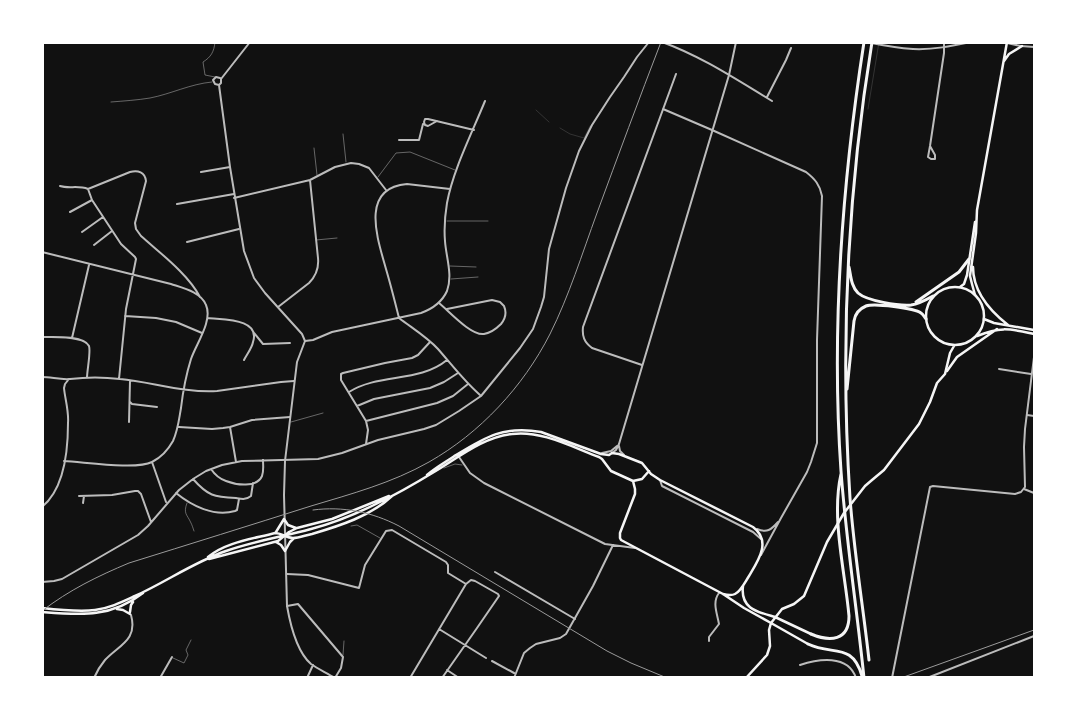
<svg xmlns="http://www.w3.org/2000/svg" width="1077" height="720" viewBox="0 0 1077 720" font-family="'Archivo Narrow',sans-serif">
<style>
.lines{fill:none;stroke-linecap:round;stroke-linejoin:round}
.stream{stroke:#333;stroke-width:1}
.service{stroke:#bcbcbc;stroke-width:0.5}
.minor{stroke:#bcbcbc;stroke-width:2}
.tertiary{stroke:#bcbcbc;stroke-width:2}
.secondary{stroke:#f5f5f5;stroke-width:2.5}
.primary{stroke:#f5f5f5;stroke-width:2.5}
.motorway{stroke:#f5f5f5;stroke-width:3}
.rail{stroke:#9a9a9a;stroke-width:1}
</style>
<rect width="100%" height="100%" fill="#111"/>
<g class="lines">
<path class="stream" d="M868,109L879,42
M536,110L549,122
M560,128L570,134L584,138L590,126"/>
<path class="service" d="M215,77L205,75L203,62C211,57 214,52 215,42
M111,102C124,101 138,100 150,98C171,94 190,84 212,82
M343,134L346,162
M314,148L317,175
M378,177L396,153L410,152L455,170
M447,221H488
M316,240L337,238
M450,266L476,267
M451,279L478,277
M291,422L323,413
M444,468L455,464L462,465
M187,503C183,514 187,514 191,523C192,525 193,528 194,531
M351,526L357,525L380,538
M343,655L344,641
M173,658L184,663L188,655L186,650L191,640"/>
<path class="minor" d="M662,42C701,56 737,80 772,101
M1007,43L1021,46L1034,47
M767,97L786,60L791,48
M663,109L712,130
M437,121L428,126L425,125L424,122L425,119H428L474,130
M399,140H419L423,124
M930,146L935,155V159H931L928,157L930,146L944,53V42
M201,172L230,167
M60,186C69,189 78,185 88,189L130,172C138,170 145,172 146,181L135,223L136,229L141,236C160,253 188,274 200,297
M88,189L92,200L121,244L135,257L136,259L126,309L119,379
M234,198L310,180L335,167L351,163L359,164L369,168L386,190
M177,204L234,194
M70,212L92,200
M82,232L103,217
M187,242L239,229
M94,245L112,231
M42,252L171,284C183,288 201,292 206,305C213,321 196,344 191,359C186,375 183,391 181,408C179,419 178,430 173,441C168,450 160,458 152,462C136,470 85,462 64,461
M439,303C449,311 471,336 484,334C490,333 497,328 501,324C506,318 507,313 504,306L500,302L492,300L447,309
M278,307L309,283C316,276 319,268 318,258L310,180
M125,316L156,318L176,322L202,333
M208,318C222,320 261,318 253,342C252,348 247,354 244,360
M399,318C395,302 391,286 386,269C378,240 359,188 407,184L450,189
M399,318C412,328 427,337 438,349C452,365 464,381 480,395
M254,333L263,344L290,343
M42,337C52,337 84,335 89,346C91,352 87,370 87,378
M72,338L89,265
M305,341L313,340L332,332L421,313C432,309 442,302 447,291C453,275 446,257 445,241C444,229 445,215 447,203C453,170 472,133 485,101
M642,365L592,348C584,342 582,336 583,327L676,74
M999,369L1031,374
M42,377C51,377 61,380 70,379C86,377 104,377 120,379C152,382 184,393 217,391L281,382L294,381
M349,392C379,373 419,383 447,360
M130,402L132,404L157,407
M357,406L374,399L430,388L444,382L458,373
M1027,415L1034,416
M366,421L437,403L453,396L468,384
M129,422L130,381
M179,427L212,429L223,428L230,427L252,420L290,417
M230,427L236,462
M366,444L368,430L366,421L341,380V374L343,373L385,363L412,358L418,355L430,342
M459,457L470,473L484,483L605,544L635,548
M152,462L166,502
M211,469C215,475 220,479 226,481C236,485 257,488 262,476C264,471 263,465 263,460
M193,479C208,496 214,497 236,498C242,499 246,500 251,496L253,483
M660,480L662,486L753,532L761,539
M1024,489L1034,493
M176,493C192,506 214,517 235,511L237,510L239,499
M79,496L112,495L135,491H138L141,494L151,522
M83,503L84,496
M42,507C64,489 68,450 68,423C69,411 65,399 64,388L65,384L69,379
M495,572L575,619
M287,574L308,575L359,588L365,565L386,531L392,530L446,562L448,565V573L466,584
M42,582L54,581L62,579L138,535L148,526L179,490L193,479L206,471L222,465L242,461L318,459L342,453L378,440L424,429L436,425L459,411L481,396L520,348L533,329L541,307L544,297L549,249L566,188L579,151L592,125L610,97L624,77L637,57L649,42
M287,606L298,604L343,657L341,668L335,678
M439,629L486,658
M709,641V637L719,624C717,613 712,602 719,593
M492,661L514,673
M800,665C818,659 848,654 856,678
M447,670L459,678
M94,678C97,671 100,666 105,660C119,645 138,640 131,615
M160,678L172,657
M410,678L466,584L471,580L475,581L498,594L499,596L477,628L442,678
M514,678L524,653L530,648L536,644L560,638L566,634L593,586L613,545"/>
<path class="tertiary" d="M866,42C881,45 897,48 913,49C933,50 952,46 971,42
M219,85L230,167L244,251L254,278L265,293L302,334L305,341L297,362L285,461L284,495L287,606C290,623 297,652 311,664C318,669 327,673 335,678
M219,85L221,83V79L250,42
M219,85L215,84L213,80L216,77L220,78
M712,130L806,172C815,179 820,185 822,196L817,340V443L811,462L807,472L781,518L761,555
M619,446L620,451L624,455
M602,453L611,451L617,446
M612,453L616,450L619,444L729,75L736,42
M757,529C767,533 771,530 778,522
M307,678L313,665
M892,678L930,487L933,486L1015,494L1021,492L1025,487L1024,447L1025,429L1034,357
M927,678L1034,636"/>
<path class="secondary" d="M1004,61L1009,54L1022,46
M973,267C973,292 990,311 1008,325
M960,287L964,284L967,275L975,222
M975,295L972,284L970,276L976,233L977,210L1007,42
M984,319L994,323L1034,330
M977,336C1001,326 1010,329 1034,334
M947,371L957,357L997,329
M427,475C435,468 444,463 453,457C484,438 503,425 541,432L601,454L609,455L612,453L619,454L642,463L651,474L660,480L753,527C772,541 758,561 749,576C745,582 741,591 735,594C731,596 727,595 723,594
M633,481L635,489V494L620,533V538L621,540L723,594L744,608L771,623
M276,532L284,519L288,525L296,528
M276,542L281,545L285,551
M285,551L290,542L294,538
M208,557C226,542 253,539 275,533C282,533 286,538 293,538C299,538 306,535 312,534C339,526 371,516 392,496
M209,559L278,541L289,532L297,528L332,519L389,496
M743,586C740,609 758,612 775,617
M42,608C60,610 78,612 95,610C110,608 122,602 135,596C166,582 194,562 226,551C254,541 282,537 311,529C334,523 356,514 378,503C397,494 416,483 434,472C458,458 483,437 512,434C541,430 572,447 599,457L602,459L611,471L633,481L642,479L649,471
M117,609L123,610L130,614
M42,612C81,615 111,618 143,593
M130,612L131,605L133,602"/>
<path class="primary" d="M926 316a29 29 0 1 1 58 0a29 29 0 1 1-58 0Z
M775,617L811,634
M771,623L808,644
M746,678L767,655L770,646L769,630L771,623L782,609L794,604L804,596L827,542L844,513L865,486L872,480L884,470L919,424L930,402L937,383L945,374L950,353L954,346"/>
<path class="motorway" d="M849,267C851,276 851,286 858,293C867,301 899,306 911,305C919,304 926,300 933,296
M916,302L959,272L969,259
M847,389L854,321C855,314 859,309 866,306C874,303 914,308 921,313C924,315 924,317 926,319
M811,634C830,642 849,641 849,616C845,571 831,518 841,474
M808,644C833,656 852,642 862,676
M869,660C863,606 854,552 850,498C840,344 847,195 872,42
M864,678C857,609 846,540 841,471C831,328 842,184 864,42"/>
<path class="rail" d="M313,510C343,506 372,512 399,526L607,651L631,663L667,678
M42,611C69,590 98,576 129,563C190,544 251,525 311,506C351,494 392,483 429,462C480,433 523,387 550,334C569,296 582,254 597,213C618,156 639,99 661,42
M901,678L1034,630"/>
</g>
<rect width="1077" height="720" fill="none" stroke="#ffffff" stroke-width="88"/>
</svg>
